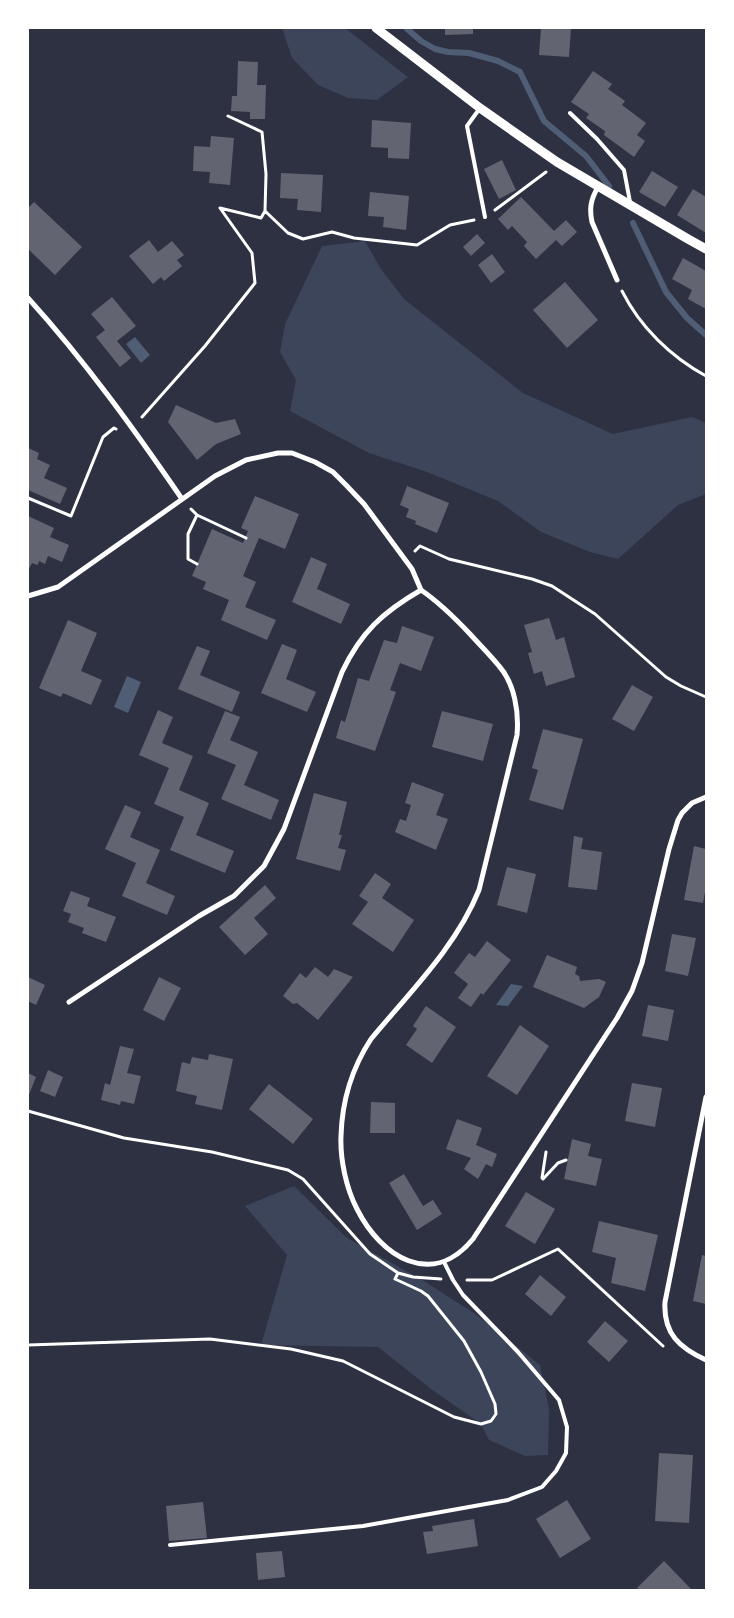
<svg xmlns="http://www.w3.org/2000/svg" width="734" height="1618" viewBox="0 0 734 1618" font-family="'Fira Sans Condensed',sans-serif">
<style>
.green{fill:#3c4559}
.water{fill:#4f5d75}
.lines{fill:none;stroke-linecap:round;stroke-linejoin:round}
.stream{stroke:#4f5d75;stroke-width:6}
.building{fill:#626471}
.path{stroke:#fff;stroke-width:3}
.service{stroke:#fff;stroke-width:4}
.minor{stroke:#fff;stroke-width:5}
.tertiary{stroke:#fff;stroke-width:9}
</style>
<rect width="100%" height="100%" fill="#2d3142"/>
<path class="green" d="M282,28H345L408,77L377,100L348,98L318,85L292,58Z
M365,241L381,269L404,299L523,393L613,434L692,417L706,423V494L678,505L618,559L590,552L541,532L498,501L427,472L369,453L290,411L296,380L280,352L285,324L322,246Z
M294,1186L347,1238L424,1281L477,1315L540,1365L549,1409L548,1455L525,1456L489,1440L481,1424L431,1389L378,1347L261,1345L287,1255L245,1206Z"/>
<path class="water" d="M135,337L150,355L141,363L126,344Z
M127,676L141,682L128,713L114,707Z
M511,984L523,986L508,1006L496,1005Z"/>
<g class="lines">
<path class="stream" d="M406,28L421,41L435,49L448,52L469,53L498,61L520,72L544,121L586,156L609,186
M633,223L666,292L687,318L706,335"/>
</g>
<path class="building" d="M445,28H473V34L445,35Z
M541,28H571L569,57L539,55Z
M238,61L258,62L257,85H266L265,119H250V112L231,111L232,96H237Z
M593,71L612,84L608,89L625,101L622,105L646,123L637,135L645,141L634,157L604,135L605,131L586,118L589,114L571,102Z
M372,120L411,123L409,159L388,158V148L371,147Z
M211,136L234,138L230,185L209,183L210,172L193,171L194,146L210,147Z
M502,160L516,190L499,199L484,169Z
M652,171L678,187L665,207L639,192Z
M281,173L323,175L321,212L297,210L298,199L280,198Z
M693,189L706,197V233L677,215Z
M370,192L409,196L406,230L383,227L384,217L368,216Z
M521,197L554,231L566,220L577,232L562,246L556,240L536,259L524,246L527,242L512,226L508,230L498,219Z
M34,202L82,247L55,275L28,249V208Z
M477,234L485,243L471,256L463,247Z
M149,240L158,252L172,241L184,255L177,260L182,266L164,281L161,277L153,284L129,256Z
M492,254L505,272L491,283L478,265Z
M683,258L706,271V309L688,299L692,290L672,279Z
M565,282L598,320L567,348L533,310Z
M112,297L136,326L117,341L131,358L120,367L96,337L105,330L91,314Z
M176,405L216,423L235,419L241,434L216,444L197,460L168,422Z
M28,448L39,453L37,459L50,465L44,478L67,488L60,504L28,490Z
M407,486L449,503L437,533L415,524L416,521L406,517L409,509L400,505Z
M255,496L299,514L285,549L259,538L243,576L256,582L245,607L276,620L267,640L221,620L229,600L203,589L206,582L192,576L212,529L243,543L248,531L241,528Z
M28,516L54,528L50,537L69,545L62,562L48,556L45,564L39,561L38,565L32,563L28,571Z
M311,557L327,564L317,589L350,604L341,624L292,602Z
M549,618L556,640L564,637L575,677L546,686L542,671L534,674L528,653L532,652L524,625Z
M68,620L97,633L81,671L102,680L91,705L63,693L61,697L39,688Z
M402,626L434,637L421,671L400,663L390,690L396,692L375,751L336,738L341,720L345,722L358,678L369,681L384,640L397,643Z
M282,644L297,650L286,679L316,692L307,712L261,693Z
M197,646L210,651L200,675L240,692L232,712L178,689Z
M632,685L653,697L634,731L612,719Z
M158,710L173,717L162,743L193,756L179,790L209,803L196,835L234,851L225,873L170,850L184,817L154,804L169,768L139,755Z
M225,711L240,717L230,740L258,752L244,785L279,800L271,820L221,799L236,765L207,753Z
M442,711L493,724L483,761L432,747Z
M543,729L583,739L563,810L529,800L538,770L532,768Z
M412,782L444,794L436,815L448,819L436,850L395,832L400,819L406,821L411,805L405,803Z
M314,793L347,802L339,835H342L338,848L346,850L340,871L296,859Z
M125,805L141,812L130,837L160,850L146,883L175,896L167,915L122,896L136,863L105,849Z
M574,836L583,838L581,849L602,852L597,890L568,887Z
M694,846L706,849V892H705L703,903L684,900Z
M507,867L536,874L527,913L497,905Z
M375,873L391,884L382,898L414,920L393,952L352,924L368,902L359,896Z
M265,885L276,898L254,918L268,934L245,955L219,927Z
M71,891L90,898L87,906L116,917L106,942L82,933L84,928L68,922L71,914L63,911Z
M672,934L696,938L688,976L665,971Z
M487,941L511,960L483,995L481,993L471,1007L458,998L468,984L454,973L469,953L475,957Z
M547,955L577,967L575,974L579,976L580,981L599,979L606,982L599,997L584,1008L533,987Z
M315,967L328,977L334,969L353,977L318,1020L297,1003L293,1004L283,996L300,973L306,978Z
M28,977L45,985L36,1005L28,1001Z
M159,977L181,988L164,1021L143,1010Z
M648,1005L674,1010L668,1041L642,1036Z
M426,1006L456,1027L432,1063L406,1045L417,1029L413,1026Z
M520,1025L549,1046L517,1095L487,1076Z
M120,1046L134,1049L127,1073L141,1076L134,1104L121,1101L120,1105L101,1100L105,1083L110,1085Z
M209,1054L233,1059L222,1110L195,1104L197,1096L176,1091L182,1062L190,1064L192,1057L208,1060Z
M48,1070L63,1077L55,1097L40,1091Z
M28,1073L36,1077L28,1097Z
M632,1083L662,1088L655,1127L625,1121Z
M269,1084L313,1119L293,1144L249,1109Z
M371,1102L395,1103V1133H370Z
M457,1119L482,1128L476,1145L497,1154L492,1167L486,1164L478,1179L464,1169L471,1158L446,1149Z
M572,1139L591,1144L588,1156L602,1159L596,1186L564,1179Z
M404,1174L423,1206L433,1200L442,1214L417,1230L389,1183Z
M526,1192L555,1209L535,1244L505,1226Z
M599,1221L658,1235L645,1291L611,1283L616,1258L592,1252Z
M702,1255L706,1256V1304L693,1301Z
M540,1275L566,1297L551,1316L525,1294Z
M605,1321L628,1341L609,1362L587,1342Z
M659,1453L693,1455L689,1523L655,1521Z
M567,1500L591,1539L560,1558L536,1519Z
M203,1502L207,1538L169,1541L166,1506Z
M474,1519L478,1546L427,1554L423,1532L433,1531L432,1526Z
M282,1551L285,1577L258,1580L256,1553Z
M664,1561L691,1589L689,1590H640L637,1588Z"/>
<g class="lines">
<path class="path" d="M228,116L262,132L266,174L265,211
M495,210L546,172
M622,291C640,327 671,357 706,376
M142,417L205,346L255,283L252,253L220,208L261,218L265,211L288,233L303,239L332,232L354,238L417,245L450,225L474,220
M28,498L71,516L103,437L114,428L116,429
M191,509L197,515L246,538
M197,515L188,534V559L197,564
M415,551L420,546L449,559L532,579L552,586L595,614L666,677L681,686L706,697
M28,1111L124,1138L212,1152L288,1170L303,1179L370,1254L398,1273
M546,1152L542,1178L543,1179L558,1163L566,1160
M467,1280H492L558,1249L663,1346
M28,1345L210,1339L291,1349L343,1361L454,1417L481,1424L491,1421L496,1414L495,1404L481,1372L464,1341L428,1296L421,1291L395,1279L398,1273L413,1277L441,1279"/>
<path class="service" d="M480,108L467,126L485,217
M570,113L597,139L624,170L630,202
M170,1545L363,1526L508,1500L542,1487L556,1471L566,1453L567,1427L559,1400L518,1352L463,1295L453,1280L444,1262"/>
<path class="minor" d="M598,187C591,199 589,208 592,222L617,280
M28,298C85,361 134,429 182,499
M28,596L58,587L215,476L246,460L278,453H292L315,462L333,472L346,485L364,504L412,569L421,590
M69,1002L199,916L234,896L264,866L284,829L342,672C361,632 383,612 421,590C440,603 455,618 470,634C480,645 490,655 499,666C515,684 519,713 517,735L479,890C456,947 410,992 371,1039C352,1068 342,1101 341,1136C340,1159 346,1188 357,1209C381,1257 432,1289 473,1239L617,1018L632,991L642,963L669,849L678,820L682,813L692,803L706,797
M706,1097L665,1302C663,1334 680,1348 706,1360"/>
<path class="tertiary" d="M376,28L480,108L557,162L688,239L706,249"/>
</g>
<rect width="734" height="1618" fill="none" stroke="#ffffff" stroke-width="58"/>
</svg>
